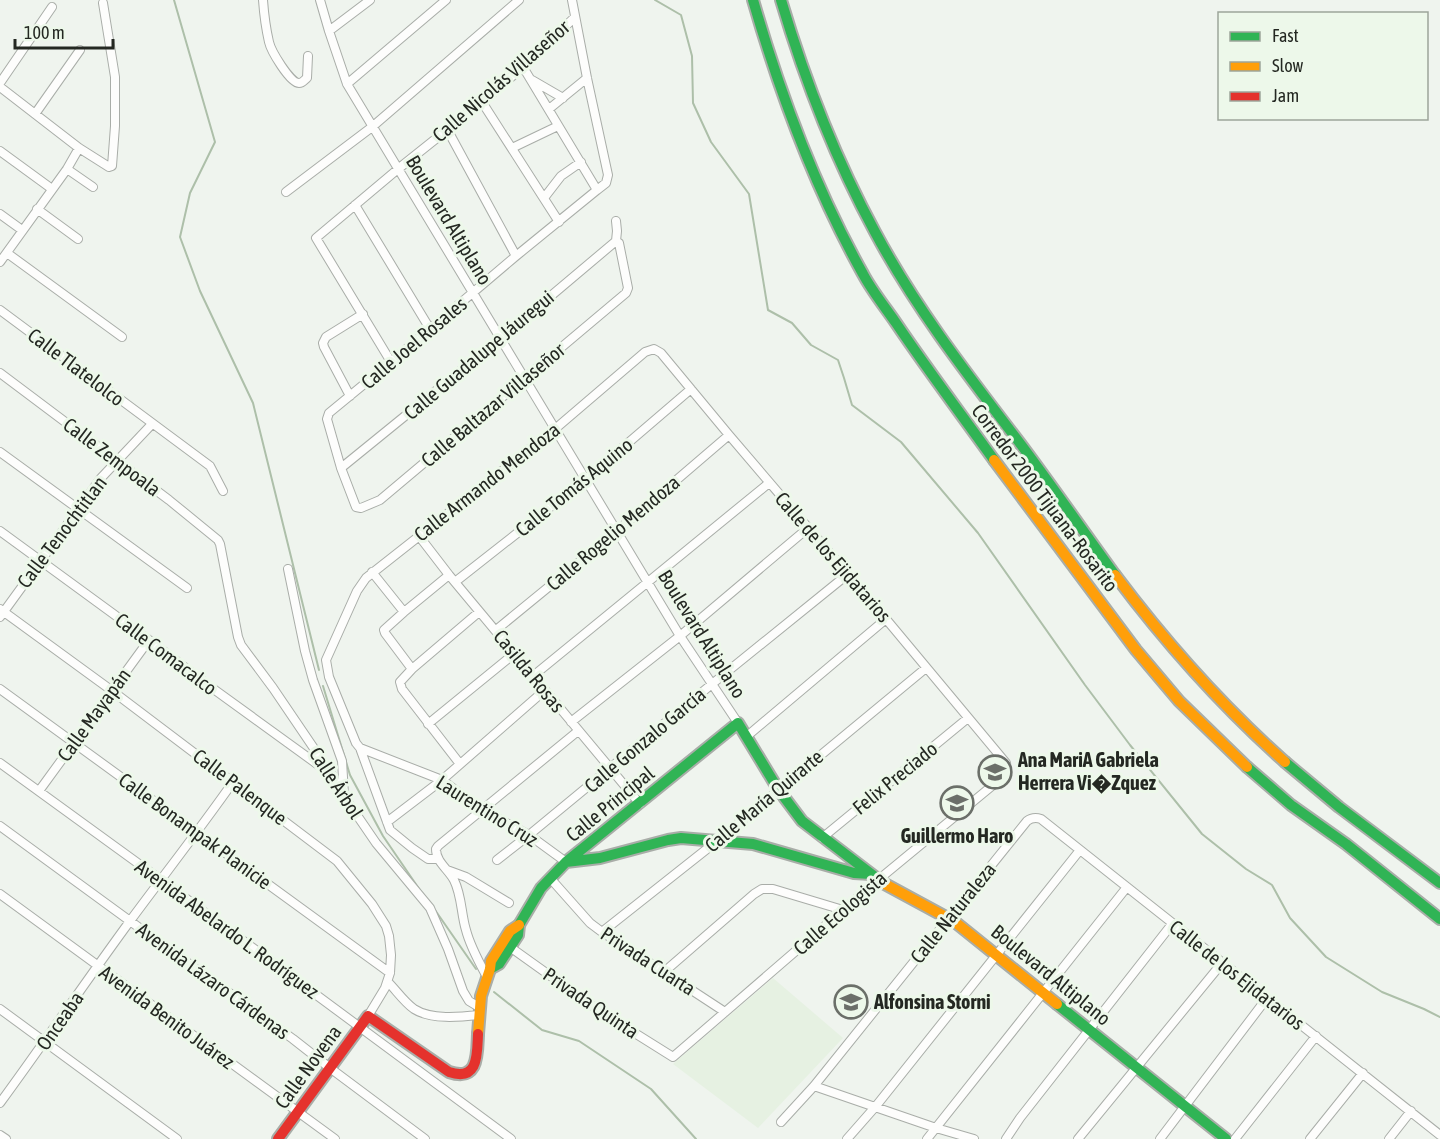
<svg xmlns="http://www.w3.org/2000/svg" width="1440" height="1139" viewBox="0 0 1440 1139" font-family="'Asap Condensed',sans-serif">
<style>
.built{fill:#e6f1e2}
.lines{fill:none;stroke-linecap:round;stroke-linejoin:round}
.stream{stroke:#adbfa9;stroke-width:2}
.street-casing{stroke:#a9ada8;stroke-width:10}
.fast-casing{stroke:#a9ada8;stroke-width:14}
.slow-casing{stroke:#a9ada8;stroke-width:14}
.jam-casing{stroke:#a9ada8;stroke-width:14}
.street{stroke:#fdfdfc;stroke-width:8}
.fast{stroke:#30b455;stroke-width:10}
.slow{stroke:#ff9f0a;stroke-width:10}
.jam{stroke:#e5322d;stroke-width:10}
.labels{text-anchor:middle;stroke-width:6;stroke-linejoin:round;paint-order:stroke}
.street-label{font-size:20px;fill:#242822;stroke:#edf8ea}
.poi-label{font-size:20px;font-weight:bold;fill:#242822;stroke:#edf8ea;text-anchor:start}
</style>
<rect width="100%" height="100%" fill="#eff4ee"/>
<path class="built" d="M773,978L843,1038L758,1128L673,1064Z"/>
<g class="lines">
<path class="stream" d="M174,0L215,142L190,193L180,237L200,291L253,403L319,670
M655,0L681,15L692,56L693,103L711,142L749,194L768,310L792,323L811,345L838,360L844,378L852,405L901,442L978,533L1085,685L1130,745L1202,834L1246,869L1272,885L1290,918L1326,957L1382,992L1424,1009L1440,1017
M323,686L350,775L383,836L424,896
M435,910L476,969
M494,992L542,1030L579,1041L651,1089L696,1139"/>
<g class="street-casing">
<path id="street" d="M263,0C264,14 266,29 269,42C271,51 290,83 299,83C303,83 304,80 307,78L308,56
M320,0L329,31L347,84L680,636L738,723
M572,0L587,78L608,175L606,183L597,190L516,256L391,362L329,413L327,419L341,468L356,507L361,508L380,500L626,293L628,288L619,243L616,241
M329,31L370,0
M523,67L597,190
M532,80L563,98
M0,83L52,7
M347,84L446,0
M0,87L79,148L109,167L112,166L115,126V77L103,3
M482,102L559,222
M549,109L587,78
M35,114L80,50
M447,129L516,256
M512,148L558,126
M0,151L52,189
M67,169L93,187
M286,192L372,127L519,0
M544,198L561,176L581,162
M355,205L430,329
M37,209L78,239
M0,214L22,230
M616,241L617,231L616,221
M7,253L122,337
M0,262L67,169L79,148
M0,310L210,466L223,491
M391,362L316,238L398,169L482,102L523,67L575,17
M0,373L169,500L218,540L220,544L238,637L241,645L273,688L332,775L350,805L376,843L430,908L448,949L463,991L469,1001L479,1007
M350,396L324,347L323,343L326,337L363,314
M0,452L187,588
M341,468L501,338L616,241
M0,531L149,640L208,685L328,772
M419,536L449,575L640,804
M288,569L305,651L313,680L342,761L344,794
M372,572L404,612
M455,582L586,479L691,389
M0,609L111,690L337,861L372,904L386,926L389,936L391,955L390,973L385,988L368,1016
M0,617L101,478L152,424
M496,630L617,531L729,435
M412,669L385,633L384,630L404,612L449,575
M533,676L769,483
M0,689L390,973
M571,722L680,636L808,528
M428,724L515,653
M746,737L886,619
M360,748L390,830L412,848L428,859H437
M0,763L161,880L511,1139
M460,764L402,689L400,682L412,669L479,612
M39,791L149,640
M387,822L442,780L545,690
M0,826L130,921L293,1039L330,1068L425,1139
M822,838L968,718
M497,860L529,835L712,684L848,574
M447,870L466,877L509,903
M550,878L590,923L602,932L664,972L725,1012
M0,894L335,1139
M602,932L717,841L926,668
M510,947L598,1010L673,1057L878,880L1004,776L1007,770L1006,763L886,619L729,435L661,353L654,349L645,352L555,429L366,578L357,591L326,660L329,677L356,743L360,748L442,780L482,810L529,835L566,862
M664,972L754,894L762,889H773L843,910
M487,977C479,962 470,946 466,930C461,914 462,896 454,880C448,869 436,862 436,849L438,846L578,731
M388,982C396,990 404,1002 414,1009C431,1020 460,1017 479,1015
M0,1009L177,1139
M814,1086L936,1128L974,1139
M0,1103C44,1043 86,981 130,921C164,875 200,829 233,782
M781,1122L814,1086L1027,821C1031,818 1035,817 1041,819L1440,1135
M0,1135L6,1139
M847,1139L876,1106L1080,850
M927,1139L1127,887
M1006,1139L1020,1118L1172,924
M1078,1139L1222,963
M1160,1139L1267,998
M1235,1139L1316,1036
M1310,1139L1363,1073
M1389,1139L1411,1111"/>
</g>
<g class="fast-casing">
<path id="fast" d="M753,0C780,94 815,188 863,274C872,291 885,307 896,323C927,369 961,414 994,460
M781,0C805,81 835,158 875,232C915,307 967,374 1019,442C1052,486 1083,531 1115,575
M1285,762L1339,807L1440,883
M1247,767L1291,805L1346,844L1440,919
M566,862L600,858L668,840L681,838L753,844L854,873L871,874
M490,969L499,964L518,935L519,925L541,888L566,862L738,723L778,789L802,821L883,883
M1057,1004L1226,1139"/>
</g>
<g class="slow-casing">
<path id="slow" d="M994,460L1136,650L1179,701L1247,767
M1115,575C1166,643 1222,706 1285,762
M883,883L955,922L1057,1004
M478,1034L481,996L490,969L491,961L510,931L519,925"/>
</g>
<g class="jam-casing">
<path id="jam" d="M278,1139L368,1016L449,1072C479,1082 477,1054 478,1034"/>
</g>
<use href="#street" class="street"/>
<use href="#fast" class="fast"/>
<use href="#slow" class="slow"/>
<use href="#jam" class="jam"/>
</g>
<defs>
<g id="school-ring" transform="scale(1.725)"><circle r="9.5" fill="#edf8ea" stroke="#6b6f69" stroke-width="1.5"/><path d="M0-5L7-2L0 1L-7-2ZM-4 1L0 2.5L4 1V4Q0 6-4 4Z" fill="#6b6f69"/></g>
</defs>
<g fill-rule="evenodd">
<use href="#school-ring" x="995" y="772"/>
<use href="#school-ring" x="957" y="803"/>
<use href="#school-ring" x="851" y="1002"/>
</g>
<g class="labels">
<g class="street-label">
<text transform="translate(501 81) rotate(-41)" y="7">Calle Nicolás Villaseñor</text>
<text transform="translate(449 220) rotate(59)" y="7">Boulevard Altiplano</text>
<text transform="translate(414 343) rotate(-40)" y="7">Calle Joel Rosales</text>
<text transform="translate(479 355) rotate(-40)" y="7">Calle Guadalupe Jáuregui</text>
<text transform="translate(76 367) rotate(37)" y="7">Calle Tlatelolco</text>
<text transform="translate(493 405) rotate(-40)" y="7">Calle Baltazar Villaseñor</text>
<text transform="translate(112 457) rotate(37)" y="7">Calle Zempoala</text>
<text transform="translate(487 482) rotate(-38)" y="7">Calle Armando Mendoza</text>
<text transform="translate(574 487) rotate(-39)" y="7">Calle Tomás Aquino</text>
<text transform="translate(1045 498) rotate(53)" y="7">Corredor 2000 Tijuana-Rosarito</text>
<text transform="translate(62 532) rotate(-53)" y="7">Calle Tenochtitlan</text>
<text transform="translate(613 533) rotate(-40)" y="7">Calle Rogelio Mendoza</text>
<text transform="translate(833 557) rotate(49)" y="7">Calle de los Ejidatarios</text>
<text transform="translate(702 634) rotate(58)" y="7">Boulevard Altiplano</text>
<text transform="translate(166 654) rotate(37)" y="7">Calle Comacalco</text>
<text transform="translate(529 671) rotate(51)" y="7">Casilda Rosas</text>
<text transform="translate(94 715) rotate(-54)" y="7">Calle Mayapán</text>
<text transform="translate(645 740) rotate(-40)" y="7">Calle Gonzalo García</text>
<text transform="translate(895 778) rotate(-39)" y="7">Felix Preciado</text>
<text transform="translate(336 783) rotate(57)" y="7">Calle Árbol</text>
<text transform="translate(240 787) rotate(37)" y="7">Calle Palenque</text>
<text transform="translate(764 801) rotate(-40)" y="7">Calle María Quirarte</text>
<text transform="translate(610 804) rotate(-39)" y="7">Calle Principal</text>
<text transform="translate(487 811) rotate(32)" y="7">Laurentino Cruz</text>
<text transform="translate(195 831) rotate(36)" y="7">Calle Bonampak Planicie</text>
<text transform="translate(840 913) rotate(-41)" y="7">Calle Ecologista</text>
<text transform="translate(953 913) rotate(-51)" y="7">Calle Naturaleza</text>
<text transform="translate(227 929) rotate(36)" y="7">Avenida Abelardo L. Rodríguez</text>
<text transform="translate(648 961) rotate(33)" y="7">Privada Cuarta</text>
<text transform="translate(1051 975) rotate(39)" y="7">Boulevard Altiplano</text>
<text transform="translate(1237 975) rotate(38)" y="7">Calle de los Ejidatarios</text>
<text transform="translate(213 981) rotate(36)" y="7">Avenida Lázaro Cárdenas</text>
<text transform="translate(591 1003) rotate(34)" y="7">Privada Quinta</text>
<text transform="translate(167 1017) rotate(36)" y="7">Avenida Benito Juárez</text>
<text transform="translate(60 1021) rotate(-55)" y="7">Onceaba</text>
<text transform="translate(308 1067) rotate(-54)" y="7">Calle Novena</text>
</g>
<g class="poi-label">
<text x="1018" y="767">Ana MariA Gabriela<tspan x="1018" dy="23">Herrera Vi�Zquez</tspan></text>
<text x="957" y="843" text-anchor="middle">Guillermo Haro</text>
<text x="874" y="1009">Alfonsina Storni</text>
</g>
</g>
<rect x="1218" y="12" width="210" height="108" fill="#edf8ea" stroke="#9da59a" stroke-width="1.5"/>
<rect x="1230" y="32" width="30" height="9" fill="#30b455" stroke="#9da59a" stroke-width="1.5"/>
<text x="1272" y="42" font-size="18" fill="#242822">Fast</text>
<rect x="1230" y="62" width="30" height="9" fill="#ff9f0a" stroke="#9da59a" stroke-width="1.5"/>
<text x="1272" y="72" font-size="18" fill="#242822">Slow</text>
<rect x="1230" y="92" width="30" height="9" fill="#e5322d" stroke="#9da59a" stroke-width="1.5"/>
<text x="1272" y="102" font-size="18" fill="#242822">Jam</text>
<path d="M15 39v9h98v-9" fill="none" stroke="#242822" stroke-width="3"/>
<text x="24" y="39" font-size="18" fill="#242822" stroke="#edf8ea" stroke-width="4.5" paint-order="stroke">100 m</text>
</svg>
